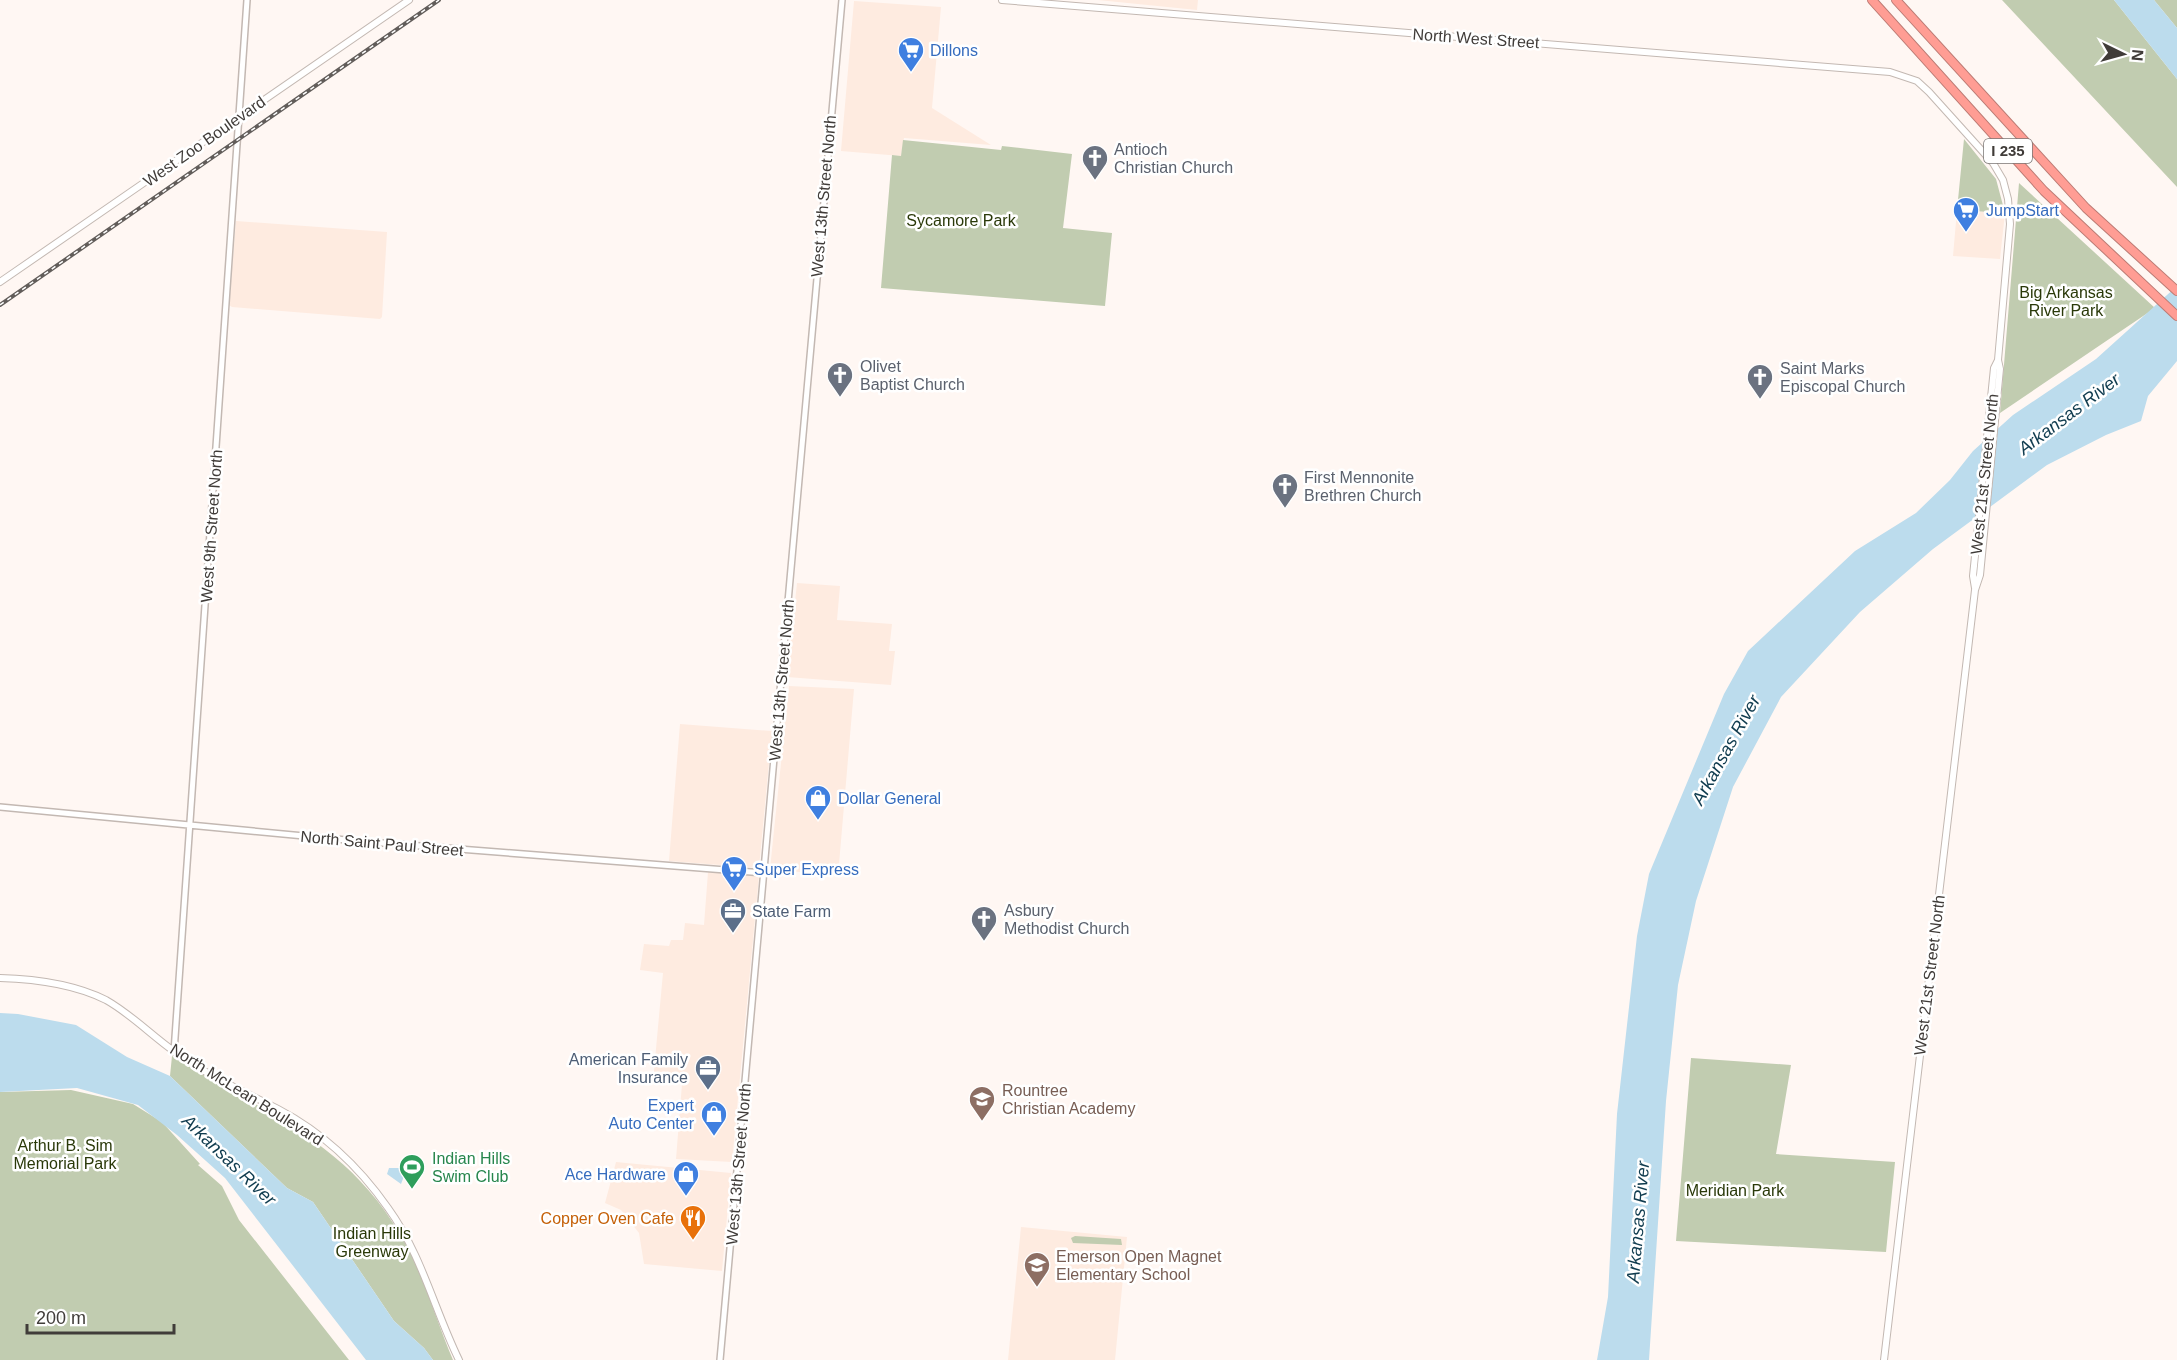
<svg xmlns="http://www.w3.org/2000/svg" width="2177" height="1360" viewBox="0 0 2177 1360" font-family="Arial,sans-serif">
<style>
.built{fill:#feebe0}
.green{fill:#c1ccb0}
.water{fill:#bcdced}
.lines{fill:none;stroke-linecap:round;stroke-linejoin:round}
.tertiary-casing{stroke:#c3b8b2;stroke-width:8}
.secondary-casing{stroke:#c3b8b2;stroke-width:8}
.motorway-casing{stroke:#bc7b74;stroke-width:10}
.tertiary{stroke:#fff;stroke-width:5}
.secondary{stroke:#fff;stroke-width:6}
.motorway{stroke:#ff9d94;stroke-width:8}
.rail-casing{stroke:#625d5a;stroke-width:4}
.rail{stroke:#fff;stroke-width:1.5;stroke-dasharray:4.5;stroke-linecap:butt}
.labels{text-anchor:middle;stroke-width:5;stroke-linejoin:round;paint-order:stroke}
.shield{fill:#fff;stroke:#797674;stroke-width:1.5}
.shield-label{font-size:15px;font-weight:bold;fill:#403c39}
.street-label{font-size:16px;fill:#403c39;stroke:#fff}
.shop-label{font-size:16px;fill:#366cbe;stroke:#fff;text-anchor:start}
.worship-label{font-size:16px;fill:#5b616d;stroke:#fff;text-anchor:start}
.park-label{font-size:16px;fill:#2a3909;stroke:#fff}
.service-label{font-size:16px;fill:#4e5e75;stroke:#fff;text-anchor:start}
.education-label{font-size:16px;fill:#785e54;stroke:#fff;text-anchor:start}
.leisure-label{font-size:16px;fill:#27864d;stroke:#fff;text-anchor:start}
.food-label{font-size:16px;fill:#c56008;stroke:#fff;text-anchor:end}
.water-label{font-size:18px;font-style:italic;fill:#103c4f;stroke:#fff}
</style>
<rect width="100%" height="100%" fill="#fff7f3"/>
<path class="built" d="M1098,0H1198L1197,10Z
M854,1L941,7L932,108L991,145L904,138L901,156L841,151Z
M1957,210L2005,213L2000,259L1953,256Z
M236,221L387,232L382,317L380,319L232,307L229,305Z
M797,583L840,586L837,620L892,624L889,651H895L891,685L787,677Z
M789,686L854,689L838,876L770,869Z
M680,724L772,731L759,868L669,861Z
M708,872L759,876L732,1162L676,1159L682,1084L653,1081L663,973L640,970L644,944L669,946L671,940H683L685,923L704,925Z
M616,1162L731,1173L722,1271L644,1264L639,1233L621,1210L605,1203Z
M1021,1227L1127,1237L1115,1360H1008Z"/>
<path class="green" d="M2002,0H2114L2177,79V187Z
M2154,0H2177V28Z
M1964,139L1996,179L2005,213L1957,210Z
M903,140L1001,150L1002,146L1072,154L1063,228L1112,233L1105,306L881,288L892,155L901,156Z
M2019,183L2155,308L2000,413Z
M172,1056C260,1111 344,1139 400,1234C424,1274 435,1318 453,1360H433L424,1348L394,1321L313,1202L287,1188L170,1076Z
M1691,1058L1791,1065L1776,1154L1895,1162L1886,1252L1676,1241Z
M71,1090L133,1104L162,1122L200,1164L198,1165L222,1186L239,1220L349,1360H0V1092Z
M1075,1236L1121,1239L1122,1245L1073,1243L1071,1238Z"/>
<path class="water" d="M2114,0H2154L2177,28V79Z
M2177,286V361L2148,396L2141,421L2106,435L2047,465L1933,549L1860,612L1781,697L1733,787L1696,901L1678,985L1666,1101L1649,1360H1597L1608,1297L1617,1114L1637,936L1649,874L1724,694L1748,651L1855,551L1916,513L1950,480L1973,451L2013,415L2096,359Z
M0,1013L18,1014L76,1025L127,1057L170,1076L287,1188L313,1202L394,1321L424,1348L433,1360H366L225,1178L177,1135L138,1105L77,1088L0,1092Z
M389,1168H402L406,1171L401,1184L387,1174Z"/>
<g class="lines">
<g class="tertiary-casing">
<path id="tertiary" d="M0,807L357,841L764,873
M174,1052L247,0
M720,1360L842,0"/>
</g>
<g class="secondary-casing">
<path id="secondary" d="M1002,0L1890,72L1917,81L1929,92L1993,163L2003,180L2008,199L2010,224L1998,360L2000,369L1980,575L1975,590L1884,1360
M0,282L409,0
M1975,588L1973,576L1994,368L1998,360
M0,978C35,979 74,984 106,1000C131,1014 151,1035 175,1052C206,1075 243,1091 278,1109C322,1132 360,1168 388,1208C422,1255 434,1309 459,1360"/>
</g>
<g class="motorway-casing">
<path id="motorway" d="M1872,0L2044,191L2177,316
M1896,0L2086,208L2177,291"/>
</g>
<use href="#tertiary" class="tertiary"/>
<use href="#secondary" class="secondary"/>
<use href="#motorway" class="motorway"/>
<g class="rail-casing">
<path id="rail" d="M0,305L439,0"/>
</g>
<use href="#rail" class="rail"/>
</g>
<defs>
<g id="supermarket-pin" transform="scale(1.35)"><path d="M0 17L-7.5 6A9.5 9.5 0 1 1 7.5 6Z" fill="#3f7fe0" stroke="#fff"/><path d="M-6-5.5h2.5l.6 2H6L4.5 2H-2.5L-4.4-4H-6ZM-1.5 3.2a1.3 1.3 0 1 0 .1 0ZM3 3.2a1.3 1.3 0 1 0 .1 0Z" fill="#fff"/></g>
<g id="church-pin" transform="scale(1.35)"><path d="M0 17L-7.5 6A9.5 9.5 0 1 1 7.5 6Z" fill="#6b7280" stroke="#fff"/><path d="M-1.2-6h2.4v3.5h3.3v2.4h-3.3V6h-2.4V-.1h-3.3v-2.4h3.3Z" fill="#fff"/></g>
<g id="shop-pin" transform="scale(1.35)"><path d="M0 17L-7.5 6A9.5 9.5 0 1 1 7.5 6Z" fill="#3f7fe0" stroke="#fff"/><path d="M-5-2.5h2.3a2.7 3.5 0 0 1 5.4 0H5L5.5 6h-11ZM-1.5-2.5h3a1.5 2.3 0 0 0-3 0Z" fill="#fff"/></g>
<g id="office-pin" transform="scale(1.35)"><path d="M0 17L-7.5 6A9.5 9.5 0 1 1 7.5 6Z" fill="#5c6f8a" stroke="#fff"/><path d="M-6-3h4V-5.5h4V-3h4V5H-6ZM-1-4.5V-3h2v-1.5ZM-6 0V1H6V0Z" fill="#fff"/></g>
<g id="school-pin" transform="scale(1.35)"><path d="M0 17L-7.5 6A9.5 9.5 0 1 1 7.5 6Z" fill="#8d6e63" stroke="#fff"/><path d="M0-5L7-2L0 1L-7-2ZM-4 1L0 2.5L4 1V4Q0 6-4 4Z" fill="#fff"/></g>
<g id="stadium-pin" transform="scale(1.35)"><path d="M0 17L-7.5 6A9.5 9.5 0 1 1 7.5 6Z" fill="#2e9e5b" stroke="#fff"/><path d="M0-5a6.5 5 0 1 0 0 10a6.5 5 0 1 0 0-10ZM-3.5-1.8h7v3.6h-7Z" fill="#fff"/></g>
<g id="restaurant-pin" transform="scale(1.35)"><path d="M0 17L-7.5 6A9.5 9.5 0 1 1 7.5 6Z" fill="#e8710a" stroke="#fff"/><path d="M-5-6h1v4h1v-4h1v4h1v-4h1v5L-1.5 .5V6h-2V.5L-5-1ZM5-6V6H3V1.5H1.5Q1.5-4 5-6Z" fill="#fff"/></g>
</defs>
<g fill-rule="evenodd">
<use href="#supermarket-pin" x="911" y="50"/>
<use href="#church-pin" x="1095" y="158"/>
<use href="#supermarket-pin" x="1966" y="210"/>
<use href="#church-pin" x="840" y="375"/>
<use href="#church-pin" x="1760" y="377"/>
<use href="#church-pin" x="1285" y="486"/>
<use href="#shop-pin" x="818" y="798"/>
<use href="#supermarket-pin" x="734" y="869"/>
<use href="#office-pin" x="733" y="911"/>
<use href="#church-pin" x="984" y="919"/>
<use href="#office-pin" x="708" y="1068"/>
<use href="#school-pin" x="982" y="1099"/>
<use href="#shop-pin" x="714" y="1114"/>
<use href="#stadium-pin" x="412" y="1167"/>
<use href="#shop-pin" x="686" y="1174"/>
<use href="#restaurant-pin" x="693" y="1218"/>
<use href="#school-pin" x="1037" y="1265"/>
</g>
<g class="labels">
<rect class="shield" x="1984" y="139" width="48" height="24" rx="4.5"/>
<g class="shield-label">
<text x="2008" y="156">I 235</text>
</g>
<g class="street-label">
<text transform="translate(1476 38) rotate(4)" y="6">North West Street</text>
<text transform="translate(204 141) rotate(-35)" y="6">West Zoo Boulevard</text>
<text transform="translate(823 196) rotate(-85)" y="6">West 13th Street North</text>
<text transform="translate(1984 474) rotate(-84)" y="6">West 21st Street North</text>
<text transform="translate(211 526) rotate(-86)" y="6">West 9th Street North</text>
<text transform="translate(781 680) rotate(-85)" y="6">West 13th Street North</text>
<text transform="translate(382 843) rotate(5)" y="6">North Saint Paul Street</text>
<text transform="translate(1929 975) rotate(-83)" y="6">West 21st Street North</text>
<text transform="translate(247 1094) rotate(32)" y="6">North McLean Boulevard</text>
<text transform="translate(738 1164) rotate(-85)" y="6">West 13th Street North</text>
</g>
<g class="shop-label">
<text x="930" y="56">Dillons</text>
<text x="1986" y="216">JumpStart</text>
<text x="838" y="804">Dollar General</text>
<text x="754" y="875">Super Express</text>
<text x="694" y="1111" text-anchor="end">Expert<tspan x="694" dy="18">Auto Center</tspan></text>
<text x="666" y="1180" text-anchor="end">Ace Hardware</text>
</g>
<g class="worship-label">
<text x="1114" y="155">Antioch<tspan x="1114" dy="18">Christian Church</tspan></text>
<text x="860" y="372">Olivet<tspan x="860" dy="18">Baptist Church</tspan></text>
<text x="1780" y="374">Saint Marks<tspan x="1780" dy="18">Episcopal Church</tspan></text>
<text x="1304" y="483">First Mennonite<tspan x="1304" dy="18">Brethren Church</tspan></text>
<text x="1004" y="916">Asbury<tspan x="1004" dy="18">Methodist Church</tspan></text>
</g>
<g class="park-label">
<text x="961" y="226">Sycamore Park</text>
<text x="2066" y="298">Big Arkansas<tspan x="2066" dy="18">River Park</tspan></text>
<text x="65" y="1151">Arthur B. Sim<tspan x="65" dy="18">Memorial Park</tspan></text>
<text x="1735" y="1196">Meridian Park</text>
<text x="372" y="1239">Indian Hills<tspan x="372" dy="18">Greenway</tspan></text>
</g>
<g class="service-label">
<text x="752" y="917">State Farm</text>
<text x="688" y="1065" text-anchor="end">American Family<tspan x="688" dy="18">Insurance</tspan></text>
</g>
<g class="education-label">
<text x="1002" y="1096">Rountree<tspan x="1002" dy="18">Christian Academy</tspan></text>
<text x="1056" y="1262">Emerson Open Magnet<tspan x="1056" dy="18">Elementary School</tspan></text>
</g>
<g class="leisure-label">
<text x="432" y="1164">Indian Hills<tspan x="432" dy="18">Swim Club</tspan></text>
</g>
<g class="food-label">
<text x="674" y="1224">Copper Oven Cafe</text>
</g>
<g class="water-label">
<text transform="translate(2069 414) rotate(-37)" y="6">Arkansas River</text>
<text transform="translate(1726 750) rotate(-61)" y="6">Arkansas River</text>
<text transform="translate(229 1160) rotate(44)" y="6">Arkansas River</text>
<text transform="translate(1638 1222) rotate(-85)" y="6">Arkansas River</text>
</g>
</g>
<g transform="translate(2123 54) rotate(95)" stroke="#ffffff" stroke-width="4.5" paint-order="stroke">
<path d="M0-4.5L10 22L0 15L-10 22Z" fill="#403c39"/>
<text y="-9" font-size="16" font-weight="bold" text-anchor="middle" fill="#403c39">N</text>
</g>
<path d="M27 1324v9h147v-9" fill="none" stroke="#403c39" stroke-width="3"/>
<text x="36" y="1324" font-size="18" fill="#403c39" stroke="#ffffff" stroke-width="4.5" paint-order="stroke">200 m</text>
</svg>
